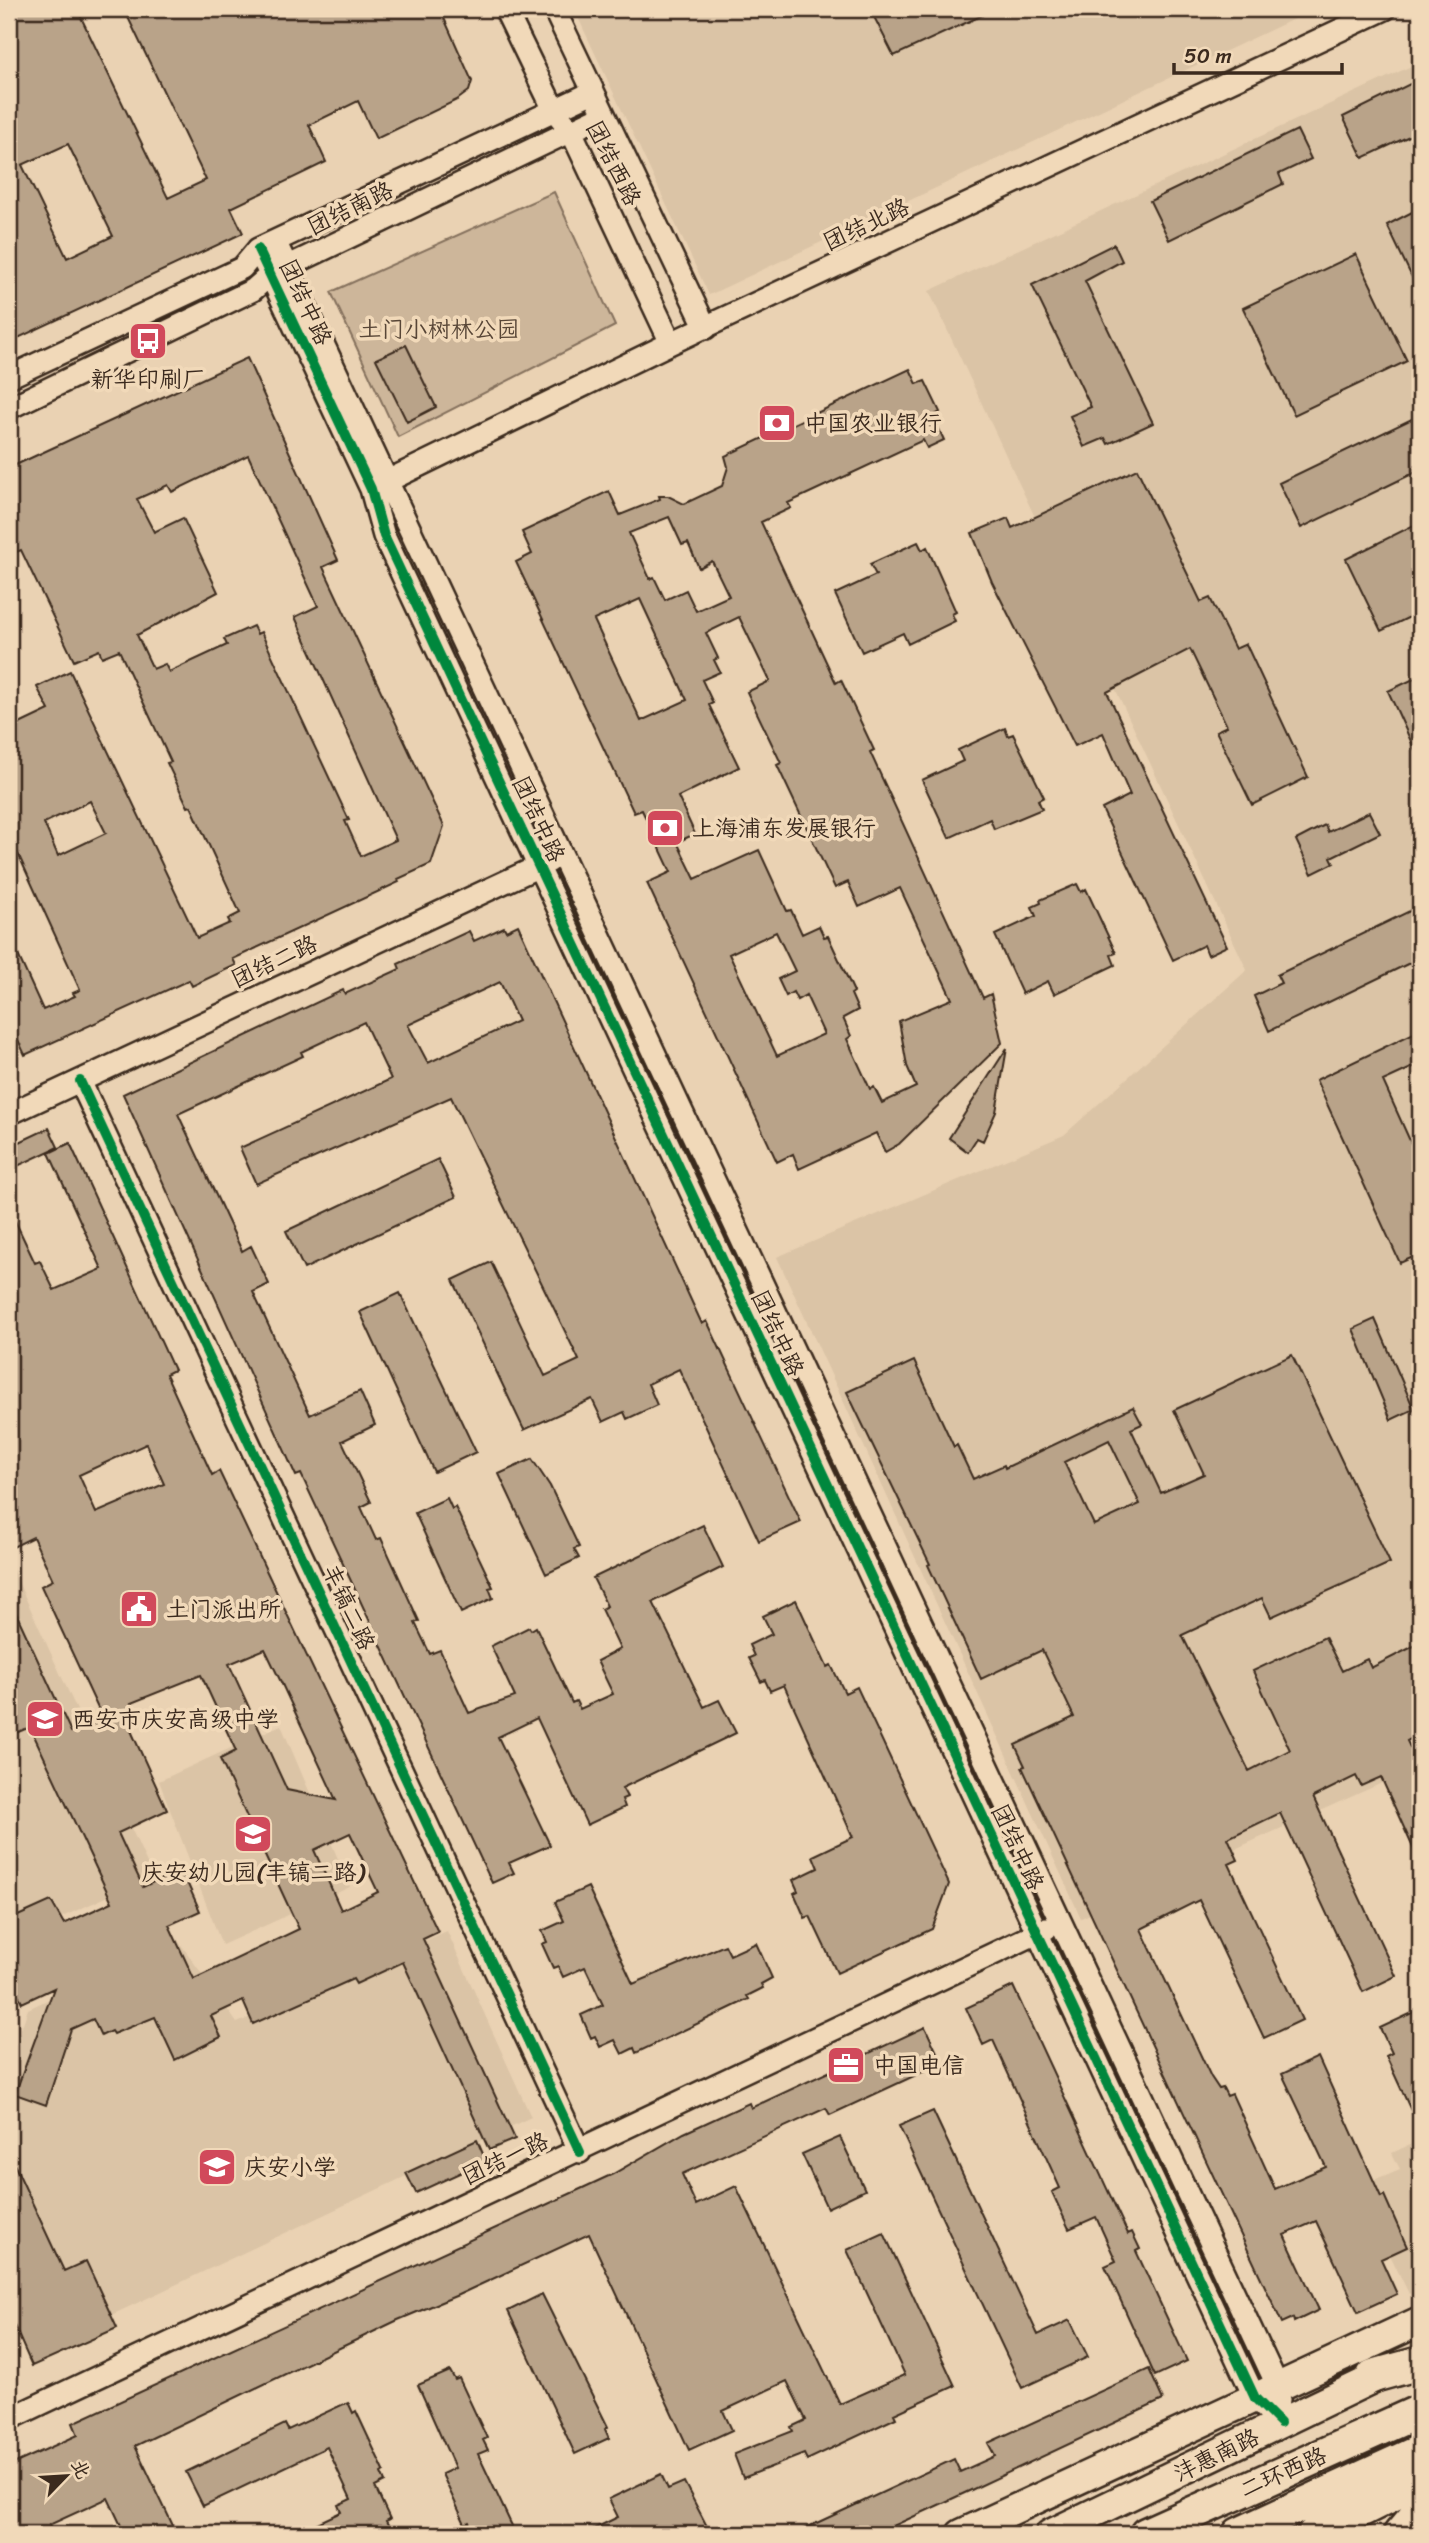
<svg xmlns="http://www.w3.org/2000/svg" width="1429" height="2543" viewBox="0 0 1429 2543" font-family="Sriracha,'LXGW WenKai TC',sans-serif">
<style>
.built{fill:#dbc4a6}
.green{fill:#cdb69a;stroke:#84705c;stroke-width:2}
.building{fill:#b9a389;stroke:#3b2a1e;stroke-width:2;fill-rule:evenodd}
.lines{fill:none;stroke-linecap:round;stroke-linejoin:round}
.minor-casing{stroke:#3b2a1e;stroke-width:26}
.major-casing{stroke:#3b2a1e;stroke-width:33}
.highway-casing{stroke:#3b2a1e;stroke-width:37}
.minor{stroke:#f1d9b9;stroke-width:21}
.major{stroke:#f1d9b9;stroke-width:28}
.highway{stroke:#f1d9b9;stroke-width:32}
.cycleway-casing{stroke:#f1d9b9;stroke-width:15}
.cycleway{stroke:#00873e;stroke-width:10}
.labels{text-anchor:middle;stroke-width:7;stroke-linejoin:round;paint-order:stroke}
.street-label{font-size:23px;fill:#3b2a1e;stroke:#f1d9b9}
.park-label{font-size:23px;fill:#584637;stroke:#f1d9b9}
.poi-label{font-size:23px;fill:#3b2a1e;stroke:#f1d9b9;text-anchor:start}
</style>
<rect width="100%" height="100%" fill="#ead2b3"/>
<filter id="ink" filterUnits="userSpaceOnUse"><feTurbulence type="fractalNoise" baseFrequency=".0143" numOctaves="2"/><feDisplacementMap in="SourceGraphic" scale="14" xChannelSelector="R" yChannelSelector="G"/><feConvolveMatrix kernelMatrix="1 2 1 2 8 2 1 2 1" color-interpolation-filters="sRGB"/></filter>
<g filter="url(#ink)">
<path class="built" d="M574,9H1315L709,295Z
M1420,62V1766L1081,1918L777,1257L1064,1135L1247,970L929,291Z
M9,1562L153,1876L9,1941Z
M281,1725L350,1887L222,1945L159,1781Z
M447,1931L531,2117L65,2337L9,2217V2064L28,2009L177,1939L237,2023Z
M1420,2140V2288L1409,2294L1357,2187L1400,2169L1392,2153Z"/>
<path class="green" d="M554,192L615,326L398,437L331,292Z"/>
<path class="building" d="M9,9H77L168,198L206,180L124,9H440L472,81L469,91L457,100L376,139L358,101L309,125L326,162L231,208L243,233L16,339L9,322ZM68,144L113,236L67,258L22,165Z
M870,9H996L894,56Z
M1420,79V131L1363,158L1343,117Z
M1297,130L1311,159L1279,174L1283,184L1169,240L1150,201Z
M1420,208V294L1387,225Z
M1114,244L1122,261L1085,281L1153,423L1108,444L1105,438L1084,447L1070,416L1091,407L1032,285Z
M1356,254L1407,361L1294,415L1243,308Z
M406,345L436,407L407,422L376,359Z
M247,358L338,560L323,567L444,826L431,864L398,879L399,882L233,959L236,965L192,986L189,980L25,1055L14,1031L9,1034V935L43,1010L75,996L73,993L80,990L9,834V729L49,710L37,687L70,671L197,938L230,923L228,919L240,913L191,806L188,807L167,763L171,762L119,650L102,657L99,650L74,661L21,550L9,555V468ZM248,455L318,606L295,617L396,840L361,856L345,821L349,820L261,632L257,634L253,626L224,639L227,645L169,672L165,664L153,669L137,635L218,592L183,518L154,532L137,499L168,485L172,492ZM90,801L106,833L58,856L44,823Z
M910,369L917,384L925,381L940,412L933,416L944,440L927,448L923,440L788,503L791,508L761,522L836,683L841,680L874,750L870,752L983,998L991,994L1002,1043L899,1144L885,1152L876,1133L799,1169L793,1154L777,1162L647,883L671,872L642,810L634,813L516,562L532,554L522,532L609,491L620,515L660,499L659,496H668L684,504L722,486L728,467L725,456ZM669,517L682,545L688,543L699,568L712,561L729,596L696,611L686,590L665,600L654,577L650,579L629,533ZM640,599L687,700L641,721L594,620ZM739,617L770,681L747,692L781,763L777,765L835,888L848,882L859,907L900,888L952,999L899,1021L907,1066L916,1087L882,1103L874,1087L870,1089L847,1039L851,1036L843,1018L858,1010L851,994L854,992L828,936L824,937L819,926L802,934L791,910L787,911L759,850L695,879L677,842L695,834L678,797L739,767L709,705L713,703L702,680L720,672L714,660L718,658L706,633ZM776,932L795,971L778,979L786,996L793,992L797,1000L806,995L824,1034L777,1056L729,954Z
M1420,415V470L1301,528L1279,483Z
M1137,469L1201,602L1210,598L1235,649L1246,644L1308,777L1252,805L1216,731L1227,726L1190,649L1107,692L1227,946L1208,955L1204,945L1173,960L1102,809L1130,795L1103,733L1075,746L992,582L972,533L1008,518L1012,528Z
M1420,522V612L1381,631L1346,559Z
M918,542L922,550L927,547L956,612L952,614L955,621L908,644L903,633L862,652L835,594L876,575L870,564Z
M1420,676V761L1388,691Z
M1005,728L1008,736L1013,734L1044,797L1038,800L1042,809L994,829L990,819L949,838L922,780L963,761L958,750Z
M1369,812L1380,833L1331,857L1334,863L1312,874L1296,840L1325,825L1328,832Z
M1077,884L1081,892L1086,889L1116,953L1111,955L1115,965L1054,994L1048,981L1022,994L995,935L1036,916L1032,907L1041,903L1040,900Z
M1420,906V958L1269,1031L1254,996L1281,983L1277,975Z
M518,925L702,1324L707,1321L801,1522L759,1541L679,1369L648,1384L657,1405L627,1419L624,1412L603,1422L592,1399L524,1430L453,1280L491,1262L545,1376L579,1360L451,1097L256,1184L240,1148L391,1079L364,1022L301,1052L303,1056L178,1114L242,1251L251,1246L269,1284L253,1292L310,1415L360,1391L375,1425L342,1441L371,1502L361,1507L376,1540L381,1538L419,1621L415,1623L430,1654L440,1650L469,1713L515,1697L491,1646L529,1627L531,1630L536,1627L572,1703L576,1701L580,1709L613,1694L597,1661L620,1649L601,1609L607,1606L593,1578L703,1525L723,1567L653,1602L704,1707L719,1700L736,1733L622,1788L627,1797L622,1799L625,1807L587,1825L537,1718L498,1737L550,1845L509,1863L514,1873L492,1883L301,1474L296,1476L123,1094L343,990L345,994L400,969L398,964L469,931L474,941L504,927L506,931ZM500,982L518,1021L428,1063L408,1025Z
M1420,1030V1064L1383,1081L1420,1163V1254L1400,1263L1316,1080Z
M1007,1048L996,1112L983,1141L977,1138L968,1152L949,1138Z
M49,1128L58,1147L9,1170V1147Z
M70,1143L174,1370L166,1374L212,1475L219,1471L438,1932L423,1939L515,2139L489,2150L403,1962L356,1984L353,1979L253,2024L243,2001L211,2016L221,2037L175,2060L155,2017L113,2034L111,2031L101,2036L93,2019L71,2029L46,2105L15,2094L54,1988L22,2003L9,1975V1920L51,1901L64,1924L112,1902L30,1727L16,1733L9,1717V1598L71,1732L102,1717L41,1586L53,1580L33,1537L9,1549V1208L35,1263L40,1261L54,1290L102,1269L49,1153ZM146,1444L164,1484L96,1513L79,1475ZM265,1649L281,1682L336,1800L287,1790L229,1664ZM201,1675L236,1751L220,1759L299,1929L194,1979L169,1925L200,1911L181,1869L143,1887L118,1833L167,1810L128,1724L138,1720L131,1703ZM350,1833L378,1892L341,1910L314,1850Z
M438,1159L456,1197L304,1269L286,1231Z
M400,1293L476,1452L434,1472L360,1312Z
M1375,1319L1414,1409L1391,1420L1353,1329Z
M1292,1355L1390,1563L1271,1617L1262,1598L1182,1635L1249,1771L1290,1750L1253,1671L1325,1637L1342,1671L1367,1659L1371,1668L1420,1643V1734L1407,1741L1420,1768V1863L1381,1777L1361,1786L1356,1776L1313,1797L1396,1976L1363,1992L1280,1813L1228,1838L1238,1860L1229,1864L1302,2020L1264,2038L1199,1900L1141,1929L1211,2077L1219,2089L1223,2088L1227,2096L1232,2094L1275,2189L1326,2167L1282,2074L1318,2057L1381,2197L1384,2195L1407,2247L1381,2259L1397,2294L1358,2312L1316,2221L1284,2235L1319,2310L1294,2322L1293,2318L1282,2323L1022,1767L1025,1766L1015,1745L1074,1717L1042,1650L981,1679L928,1565L930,1564L847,1392L914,1361L954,1447L957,1445L973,1479L1004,1465L1005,1468L1133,1407L1142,1424L1131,1429L1161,1493L1204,1474L1174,1410ZM1109,1440L1140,1504L1094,1525L1064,1462Z
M532,1459L550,1486L579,1547L574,1549L579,1558L546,1574L499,1474Z
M447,1498L452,1509L455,1507L493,1587L489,1588L493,1598L461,1613L415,1513Z
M796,1600L827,1667L831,1665L845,1693L857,1687L949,1884L932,1929L837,1973L810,1916L805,1918L794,1893L798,1891L793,1880L818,1868L813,1856L853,1837L784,1685L770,1691L765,1680L761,1682L749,1658L754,1656L749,1645L772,1634L763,1616Z
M588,1887L633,1984L725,1945L730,1955L756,1943L772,1978L761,1984L763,1988L747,1996L749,1999L636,2053L634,2048L622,2054L615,2040L600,2047L595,2036L591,2038L581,2015L603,2005L585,1967L563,1977L558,1966L553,1968L542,1944L547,1942L542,1931L564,1921L555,1902Z
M1013,1986L1128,2234L1132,2232L1140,2249L1136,2251L1187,2361L1155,2376L1105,2266L1116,2261L1096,2217L1069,2229L1052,2192L1060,2188L993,2040L983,2045L966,2008Z
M1414,2012L1420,2025V2130L1386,2056L1392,2053L1380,2028Z
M925,2027L942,2063L830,2115L826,2108L682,2174L696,2205L736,2186L840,2404L905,2375L847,2250L884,2233L955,2386L894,2414L896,2418L807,2460L804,2454L743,2478L734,2454L793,2431L791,2427L806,2420L787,2381L723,2411L732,2430L689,2450L589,2234L458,2295L398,2320L135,2446L177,2534H125L108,2498L49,2525L52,2534H9V2466L78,2435L73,2423L613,2174L684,2133L749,2103L751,2108Z
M933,2111L1038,2335L1070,2320L1088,2357L1022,2388L899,2126Z
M840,2137L865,2190L827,2208L802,2154Z
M477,2140L486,2161L416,2193L406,2173Z
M9,2153L64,2271L86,2261L117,2328L32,2366L9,2314Z
M542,2294L608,2427L605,2429L609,2438L575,2454L508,2311Z
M1149,2369L1163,2400L969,2491L876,2534H793L954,2459L960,2472L995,2456L988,2443Z
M450,2371L455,2380L459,2378L487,2438L483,2440L488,2450L478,2454L512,2526L509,2528L512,2534H474L469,2522L465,2524L442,2474L455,2468L418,2385Z
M348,2402L353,2413L356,2411L384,2471L381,2473L385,2482L375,2487L390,2519L386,2521L393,2534H294L341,2512L338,2505L351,2499L327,2447L203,2506L186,2472L285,2424L288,2430Z
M661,2474L668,2489L684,2482L711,2534H583L618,2517L609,2499Z"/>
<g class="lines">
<g class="minor-casing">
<path id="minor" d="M505,9L554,110L571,131L671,343
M554,9L706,328
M275,241L1278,2387L1279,2400
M258,249L371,489L384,536L1255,2398L1280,2423
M9,377L242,268L258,249L593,92
M9,408L253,290L270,275L604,115
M375,487L671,343L1385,9
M80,1081L580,2152
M9,1114L550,861
M9,2419L1046,1929"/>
</g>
<g class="major-casing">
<path id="major" d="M961,2534L1420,2321
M1050,2534L1395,2368"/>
</g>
<g class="highway-casing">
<path id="highway" d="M1373,2376L1420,2363
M1146,2534L1420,2411
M1239,2534L1420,2451
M1314,2534L1420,2481
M1400,2534L1420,2511"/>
</g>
<use href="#minor" class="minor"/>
<use href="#major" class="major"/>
<use href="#highway" class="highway"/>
<g class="cycleway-casing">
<path id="cycleway" d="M258,249L371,489L384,536L1255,2398L1280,2423
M80,1081L580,2152"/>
</g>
<use href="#cycleway" class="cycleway"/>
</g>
</g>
<defs>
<g id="bus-square" transform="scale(2.0125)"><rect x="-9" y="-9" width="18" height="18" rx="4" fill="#d1495b" stroke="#f1d9b9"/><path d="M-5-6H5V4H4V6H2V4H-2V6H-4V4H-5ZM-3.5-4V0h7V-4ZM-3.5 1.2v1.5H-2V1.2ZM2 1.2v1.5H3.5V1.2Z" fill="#fff"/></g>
<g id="bank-square" transform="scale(2.0125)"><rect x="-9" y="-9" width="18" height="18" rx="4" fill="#d1495b" stroke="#f1d9b9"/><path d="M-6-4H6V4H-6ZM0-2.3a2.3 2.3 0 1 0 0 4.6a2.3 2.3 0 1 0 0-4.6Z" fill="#fff"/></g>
<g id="civic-square" transform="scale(2.0125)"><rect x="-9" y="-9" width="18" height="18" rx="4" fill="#d1495b" stroke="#f1d9b9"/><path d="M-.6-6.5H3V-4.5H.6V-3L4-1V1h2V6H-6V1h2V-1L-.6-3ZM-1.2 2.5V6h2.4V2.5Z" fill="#fff"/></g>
<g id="school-square" transform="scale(2.0125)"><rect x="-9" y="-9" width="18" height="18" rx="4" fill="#d1495b" stroke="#f1d9b9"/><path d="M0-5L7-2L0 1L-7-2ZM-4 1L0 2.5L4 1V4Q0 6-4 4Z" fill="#fff"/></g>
<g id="office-square" transform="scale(2.0125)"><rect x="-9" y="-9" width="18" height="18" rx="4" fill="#d1495b" stroke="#f1d9b9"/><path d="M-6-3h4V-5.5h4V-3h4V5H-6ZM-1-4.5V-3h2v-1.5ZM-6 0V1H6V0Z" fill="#fff"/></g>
</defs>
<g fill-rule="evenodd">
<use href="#bus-square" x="148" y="341"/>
<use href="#bank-square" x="777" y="423"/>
<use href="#bank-square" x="665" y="828"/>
<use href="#civic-square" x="139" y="1609"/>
<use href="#school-square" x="45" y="1719"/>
<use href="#school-square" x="253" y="1834"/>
<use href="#office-square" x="846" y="2065"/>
<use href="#school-square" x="217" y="2167"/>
</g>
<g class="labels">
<g class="street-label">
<text transform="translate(614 163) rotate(63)" y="8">团结西路</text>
<text transform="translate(350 208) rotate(-26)" y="8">团结南路</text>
<text transform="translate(866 224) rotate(-25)" y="8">团结北路</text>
<text transform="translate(306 302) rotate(65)" y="8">团结中路</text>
<text transform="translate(539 819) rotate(65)" y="8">团结中路</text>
<text transform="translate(274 961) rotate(-25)" y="8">团结二路</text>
<text transform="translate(778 1333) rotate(65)" y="8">团结中路</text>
<text transform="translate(349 1607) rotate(65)" y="8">丰镐二路</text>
<text transform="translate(1018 1847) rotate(65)" y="8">团结中路</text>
<text transform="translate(505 2158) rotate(-25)" y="8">团结一路</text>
<text transform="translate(1216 2455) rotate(-26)" y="8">沣惠南路</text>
<text transform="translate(1283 2472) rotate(-24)" y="8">二环西路</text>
</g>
<g class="park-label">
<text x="439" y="337">土门小树林公园</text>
</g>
<g class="poi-label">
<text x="148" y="387" text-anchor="middle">新华印刷厂</text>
<text x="804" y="431">中国农业银行</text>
<text x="692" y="836">上海浦东发展银行</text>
<text x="166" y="1617">土门派出所</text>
<text x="72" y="1727">西安市庆安高级中学</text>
<text x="253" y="1880" text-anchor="middle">庆安幼儿园(丰镐二路)</text>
<text x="873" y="2073">中国电信</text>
<text x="244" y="2175">庆安小学</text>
</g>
</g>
<rect width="1429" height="2543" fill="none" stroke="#f1d9b9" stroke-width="35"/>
<rect x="18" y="18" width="1394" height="2508" fill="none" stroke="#3b2a1e" stroke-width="2.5" filter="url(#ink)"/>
<g transform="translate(66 2476) rotate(65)" stroke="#f1d9b9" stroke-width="5" paint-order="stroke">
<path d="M0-5L12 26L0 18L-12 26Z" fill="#3b2a1e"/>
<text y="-10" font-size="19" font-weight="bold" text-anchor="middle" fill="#3b2a1e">北</text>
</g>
<path d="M1174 63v10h168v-10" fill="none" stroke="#3b2a1e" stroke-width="3.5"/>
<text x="1184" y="63" font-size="21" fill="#3b2a1e" stroke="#f1d9b9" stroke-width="5" paint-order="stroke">50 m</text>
</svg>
